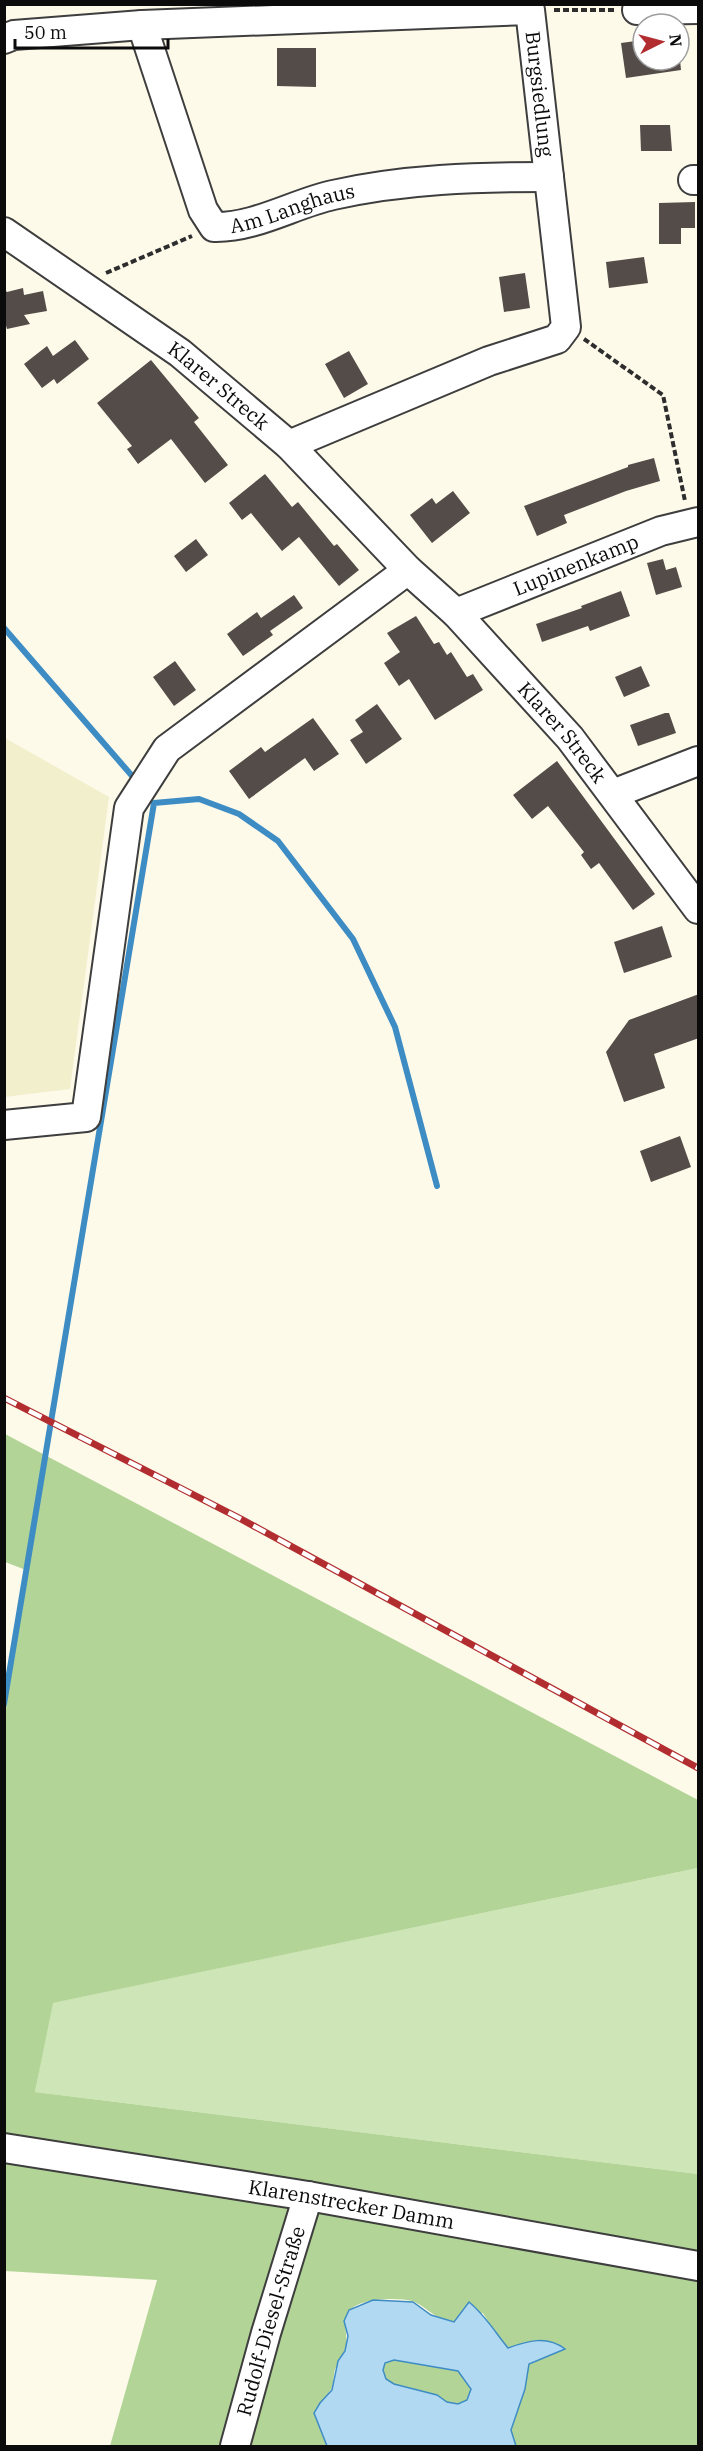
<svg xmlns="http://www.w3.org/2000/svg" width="703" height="2451" viewBox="0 0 703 2451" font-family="'IBM Plex Serif',serif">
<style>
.farmland{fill:#f1efcc}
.green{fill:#cee5b7}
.forest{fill:#b2d597}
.water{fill:#b2d9f2;stroke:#3e8cc4;stroke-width:1.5;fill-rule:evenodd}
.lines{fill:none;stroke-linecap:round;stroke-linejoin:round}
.stream{stroke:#3e8cc4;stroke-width:6}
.building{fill:#534c48}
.minor-casing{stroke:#3e3e3e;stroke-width:32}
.path{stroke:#2d2d2d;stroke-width:4;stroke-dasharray:6 3;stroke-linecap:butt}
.minor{stroke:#fff;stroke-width:28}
.rail-casing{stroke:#b12d30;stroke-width:7}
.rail{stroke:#fff;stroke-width:4.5;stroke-dasharray:14;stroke-linecap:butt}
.labels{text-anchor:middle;stroke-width:6;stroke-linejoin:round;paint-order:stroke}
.street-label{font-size:20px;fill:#0b0b0b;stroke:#fff}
</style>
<rect width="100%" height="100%" fill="#fefaea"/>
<path class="farmland" d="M5,738L109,797L70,1089L5,1097Z"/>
<path class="green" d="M698,1868V2174L35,2092L52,2003Z"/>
<path class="forest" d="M5,1434L698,1800V1868L53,2003L35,2092L698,2174V2446H516L511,2430L525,2389L529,2364L564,2349H508L492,2328L483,2313C474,2316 461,2322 452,2321C433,2319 425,2305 412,2301C397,2297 355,2298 348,2313C342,2325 349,2336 345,2349C343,2356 338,2362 335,2369C333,2376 334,2386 330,2391C325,2399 318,2404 314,2413L327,2446H110L157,2280L5,2271L4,1704L26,1570L5,1562Z
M394,2360L458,2371L471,2389L467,2400L458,2404L447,2402L437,2395L394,2384L386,2379L383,2370L385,2363Z"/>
<path class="water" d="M373,2300L413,2302L431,2315L454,2322L469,2302C485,2315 495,2332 508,2348C527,2341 547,2335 565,2349L529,2364L525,2389L511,2430L516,2446H327L314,2413L320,2403L332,2390L338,2361L345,2351L348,2336L344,2321L349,2310ZM394,2360L458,2371L471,2389L467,2400L458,2404L447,2402L437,2395L394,2384L386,2379L383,2370L385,2363Z"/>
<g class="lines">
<path class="stream" d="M4,628L133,777
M4,1704L154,803L199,799L239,814L278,841L353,939L395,1027L437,1186"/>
</g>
<path class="building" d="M643,40V60H680L681,70L626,78L621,43Z
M277,48H316V87L277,86Z
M640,125H670L672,151H641Z
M695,202V228H681V244H659V203Z
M644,257L648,283L609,288L606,262Z
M525,273L530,308L504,312L499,277Z
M23,288L24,295L43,291L47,311L24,315L30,324L7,329L4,319V289L7,292Z
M75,340L89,359L57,384L54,379L42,388L24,364L47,346L53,356Z
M349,351L368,384L344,398L325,364Z
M151,360L199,418L194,422L228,465L205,483L171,439L138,464L127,449L132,446L97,403Z
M654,458L660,481L626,491L564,515L567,523L537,536L524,506L628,467V465Z
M265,474L292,507L298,502L334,546L337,544L359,570L339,586L299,537L282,551L251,513L242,520L229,503Z
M453,491L470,513L432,543L410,515L432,498L436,504Z
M196,539L208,555L186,572L174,556Z
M663,559L666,570L676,567L682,587L656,595L647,563Z
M621,591L630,616L590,631L588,626L542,642L536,624L582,608L581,606Z
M294,595L303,608L270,631L273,635L243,656L227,634L257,612L261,618Z
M416,616L434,644L439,642L447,655L451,652L467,677L473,674L483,690L435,720L409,679L399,686L384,663L400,652L387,633Z
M175,661L196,690L174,706L153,677Z
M641,666L650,686L624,697L615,677Z
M377,704L402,739L366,764L350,740L363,732L355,720Z
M665,713H669L676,733L638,746L630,725Z
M313,718L339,754L314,771L305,758L249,799L229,771L261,747L265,752Z
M557,761L655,894L633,910L599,863L591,869L581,855L584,852L548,806L532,819L513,795Z
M662,926L672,957L624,973L614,942Z
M699,994V1038L654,1054L665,1088L624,1102L606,1052L629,1020Z
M680,1136L691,1167L651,1182L640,1151Z"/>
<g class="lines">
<g class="minor-casing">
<g id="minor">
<path d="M637,10L698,9"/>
<path id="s1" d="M142,25L203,210L214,227C255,228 293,204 333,195C404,179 476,177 549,177"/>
<path id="s2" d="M4,39L14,35L142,25L530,10L566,327L557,339L489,361L289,445"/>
<path d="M693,180H698"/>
<path id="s3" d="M4,232L180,353L289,445L408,570L456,613L570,738L698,909"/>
<path id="s4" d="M456,613L661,531L698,522"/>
<path d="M613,794L698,761"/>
<path d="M4,1125L86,1117L129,808L167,749L408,570"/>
<path id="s5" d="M4,2148L308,2196L698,2266"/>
<path id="s6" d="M235,2446L266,2333L308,2196"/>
</g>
</g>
<path class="path" d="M554,10H615
M106,273L192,236
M584,339L663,395L685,501"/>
<use href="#minor" class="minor"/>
<g class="rail-casing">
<path id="rail" d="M4,1398L241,1519L698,1768"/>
</g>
<use href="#rail" class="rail"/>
</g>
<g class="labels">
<g class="street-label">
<text dy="7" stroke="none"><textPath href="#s2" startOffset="612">Burgsiedlung</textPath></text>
<text dy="7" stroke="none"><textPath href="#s1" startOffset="296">Am Langhaus</textPath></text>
<text dy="7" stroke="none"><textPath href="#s3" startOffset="264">Klarer Streck</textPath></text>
<text dy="7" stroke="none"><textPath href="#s4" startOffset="129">Lupinenkamp</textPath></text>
<text dy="7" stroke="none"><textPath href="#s3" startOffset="753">Klarer Streck</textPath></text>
<text dy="7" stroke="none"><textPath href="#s5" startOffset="352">Klarenstrecker Damm</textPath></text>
<text dy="7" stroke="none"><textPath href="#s6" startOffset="130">Rudolf-Diesel-Straße</textPath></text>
</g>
</g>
<rect width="703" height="2451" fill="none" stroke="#0b0b0b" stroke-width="12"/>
<g transform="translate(661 42) rotate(84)"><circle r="28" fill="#ffffff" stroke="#9d9d9d" stroke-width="1.5"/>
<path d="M0-4.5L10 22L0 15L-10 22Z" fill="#b12d30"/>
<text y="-9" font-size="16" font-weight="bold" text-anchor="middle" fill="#0b0b0b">N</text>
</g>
<path d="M15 39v9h153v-9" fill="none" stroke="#0b0b0b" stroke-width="3"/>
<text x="24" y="39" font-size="18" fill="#0b0b0b" stroke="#ffffff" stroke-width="4.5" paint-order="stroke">50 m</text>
</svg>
